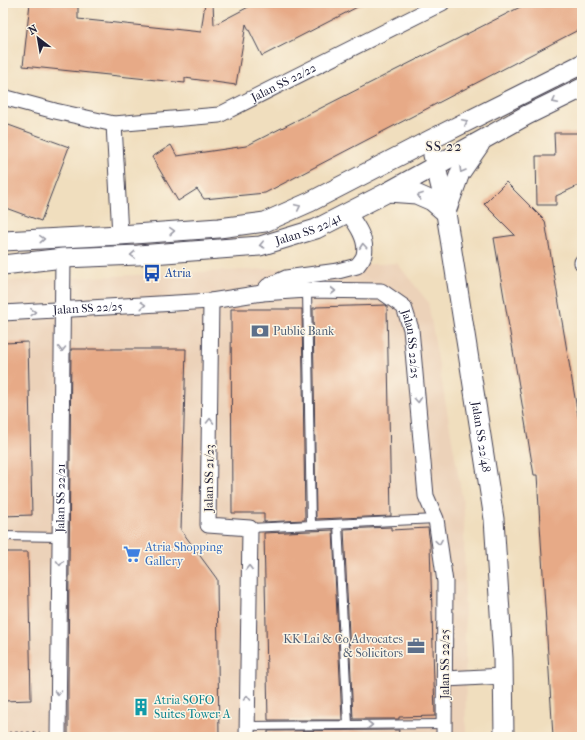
<svg xmlns="http://www.w3.org/2000/svg" width="585" height="740" viewBox="0 0 585 740" font-family="'IM FELL French Canon',serif">
<style>
.built{fill:#ecd2b9}
.building{fill:#e7aa87}
.lines{fill:none;stroke-linecap:round;stroke-linejoin:round}
.service-casing{stroke:#413e4f;stroke-width:10}
.minor-casing{stroke:#413e4f;stroke-width:17}
.tertiary-casing{stroke:#413e4f;stroke-width:21}
.path{stroke:#413e4f;stroke-width:2.5;stroke-dasharray:3 3;stroke-linecap:butt}
.service{stroke:#fff;stroke-width:8}
.minor{stroke:#fff;stroke-width:15}
.tertiary{stroke:#fff;stroke-width:19}
.oneway{stroke:#9c9ca7}
.labels{text-anchor:middle;stroke-width:3;stroke-linejoin:round;paint-order:stroke}
.street-label{font-size:12px;fill:#22223b;stroke:#fcf5e5}
.transit-label{font-size:12px;fill:#164399;stroke:#fcf5e5;text-anchor:start}
.service-label{font-size:12px;fill:#4e5e75;stroke:#fcf5e5;text-anchor:start}
.shop-label{font-size:12px;fill:#366cbe;stroke:#fcf5e5;text-anchor:start}
.culture-label{font-size:12px;fill:#0d838f;stroke:#fcf5e5;text-anchor:start}
.quarter-label{font-size:14px;letter-spacing:1px;fill:#22223b;stroke:#fcf5e5}
</style>
<rect width="100%" height="100%" fill="#fcf5e5"/>
<filter id="ink" filterUnits="userSpaceOnUse"><feTurbulence type="fractalNoise" baseFrequency=".025" numOctaves="2"/><feDisplacementMap in="SourceGraphic" scale="8" xChannelSelector="R" yChannelSelector="G"/><feConvolveMatrix kernelMatrix="1 2 1 2 8 2 1 2 1" color-interpolation-filters="sRGB"/></filter>
<filter id="wash" filterUnits="userSpaceOnUse"><feTurbulence type="fractalNoise" baseFrequency=".012" numOctaves="4" result="noise"/><feDisplacementMap in="SourceGraphic" scale="16" xChannelSelector="R" yChannelSelector="G"/><feGaussianBlur stdDeviation="0.9" result="paint"/><feColorMatrix in="noise" values="0 0 0 0 0 0 0 0 0 0 0 0 0 0 0 0 0 1.4 0 .05"/><feComposite in="paint" operator="in"/></filter>
<g filter="url(#wash)">
<rect width="100%" height="100%" fill="#f0debe"/>
<path class="built" d="M397,263L428,302L464,508L466,737H3V281Z"/>
<g id="blocks">
<path class="building" d="M30,3H78V19L201,32L205,3H213L214,25L256,3H365L262,56L246,24L236,85L185,78V83L23,66Z
M528,3H582V28L265,193L204,199L197,189L178,201L152,157L171,145L177,156L246,146Z
M3,123L69,147L41,221L3,207Z
M554,133H582V184L556,196V205H537L536,156H555Z
M506,182L545,221L582,439V737H553L537,475H534L494,238L515,235L484,204Z
M386,305L387,306L391,516L316,519L313,308H316V307Z
M231,309H302L305,520L264,522V513H232Z
M28,342L32,515L3,516V343Z
M71,349H186L181,530L217,579L219,737H68V682Z
M391,527V530L428,528L430,544L435,716L399,717V719H353L344,529Z
M333,530L342,720H268L264,533Z
M3,552H28L31,700L3,701Z
M399,730L398,737H268V731Z"/>
</g>
</g>
<g filter="url(#ink)">
<use href="#blocks" fill-opacity="0" stroke="#413e4f" stroke-width="1"/>
<g class="lines">
<g class="service-casing">
<path id="service" d="M307,290L311,525
M338,524L348,725
M250,528L436,519
M3,536L60,537
M247,726L444,724"/>
</g>
<g class="minor-casing">
<g id="minor">
<path id="s1" d="M3,97L55,111L114,124L219,115L442,3"/>
<path d="M114,124L120,235"/>
<path d="M582,262V263"/>
<path d="M262,293L268,286L286,278L338,271L357,266C359,263 363,259 364,255C368,240 356,224 348,213"/>
<path d="M211,301L208,525L250,528L247,737"/>
<path id="s2" d="M3,313L211,301L262,293L307,290L381,291L404,307L411,329L426,496L436,519L445,582L444,737"/>
<path d="M445,679L504,676"/>
<path id="s3" d="M58,737L63,258"/>
</g>
</g>
<g class="tertiary-casing">
<g id="tertiary">
<path id="s4" d="M433,155L442,192L446,213L494,519L503,659L504,737"/>
<path d="M388,192L416,194L432,201L446,213"/>
<path d="M447,209L460,173L480,144"/>
<path d="M3,241L120,235L219,228L265,222L310,202L430,140L582,64"/>
<path id="s5" d="M3,265L63,258L138,255L260,246L316,229L388,192L484,139L527,115L582,88"/>
</g>
</g>
<path class="path" d="M3,733H40"/>
<use href="#service" class="service"/>
<use href="#minor" class="minor"/>
<use href="#tertiary" class="tertiary"/>
</g>
<defs><path id="oneway-chevron" d="M-2-3.5L2.5 0L-2 3.5" fill="none" stroke-width="1.6" stroke-linecap="round" stroke-linejoin="round"/></defs>
<g class="oneway">
<use href="#oneway-chevron" transform="translate(555 101) rotate(153)"/>
<use href="#oneway-chevron" transform="translate(465 122) rotate(-26)"/>
<use href="#oneway-chevron" transform="translate(462 170) rotate(120)"/>
<use href="#oneway-chevron" transform="translate(420 196) rotate(-160)"/>
<use href="#oneway-chevron" transform="translate(298 207) rotate(-25)"/>
<use href="#oneway-chevron" transform="translate(172 231) rotate(-4)"/>
<use href="#oneway-chevron" transform="translate(42 239) rotate(-4)"/>
<use href="#oneway-chevron" transform="translate(262 245) rotate(167)"/>
<use href="#oneway-chevron" transform="translate(363 246) rotate(-95)"/>
<use href="#oneway-chevron" transform="translate(133 255) rotate(177)"/>
<use href="#oneway-chevron" transform="translate(333 291)"/>
<use href="#oneway-chevron" transform="translate(143 305) rotate(-4)"/>
<use href="#oneway-chevron" transform="translate(33 312) rotate(-3)"/>
<use href="#oneway-chevron" transform="translate(62 349) rotate(91)"/>
<use href="#oneway-chevron" transform="translate(418 400) rotate(85)"/>
<use href="#oneway-chevron" transform="translate(210 421) rotate(-89)"/>
<use href="#oneway-chevron" transform="translate(439 542) rotate(81)"/>
<use href="#oneway-chevron" transform="translate(60 563) rotate(91)"/>
<use href="#oneway-chevron" transform="translate(249 568) rotate(-89)"/>
<use href="#oneway-chevron" transform="translate(58 693) rotate(91)"/>
<use href="#oneway-chevron" transform="translate(247 698) rotate(-89)"/>
<use href="#oneway-chevron" transform="translate(370 725)"/>
</g>
</g>
<defs>
<g id="bus-bare" transform="scale(1.38)"><path d="M-5-6H5V4H4V6H2V4H-2V6H-4V4H-5ZM-3.5-4V0h7V-4ZM-3.5 1.2v1.5H-2V1.2ZM2 1.2v1.5H3.5V1.2Z" fill="#1a4fb4" stroke="#fcf5e5" stroke-width="2.5" paint-order="stroke"/></g>
<g id="bank-bare" transform="scale(1.38)"><path d="M-6-4H6V4H-6ZM0-2.3a2.3 2.3 0 1 0 0 4.6a2.3 2.3 0 1 0 0-4.6Z" fill="#5c6f8a" stroke="#fcf5e5" stroke-width="2.5" paint-order="stroke"/></g>
<g id="supermarket-bare" transform="scale(1.38)"><path d="M-6-5.5h2.5l.6 2H6L4.5 2H-2.5L-4.4-4H-6ZM-1.5 3.2a1.3 1.3 0 1 0 .1 0ZM3 3.2a1.3 1.3 0 1 0 .1 0Z" fill="#3f7fe0" stroke="#fcf5e5" stroke-width="2.5" paint-order="stroke"/></g>
<g id="office-bare" transform="scale(1.38)"><path d="M-6-3h4V-5.5h4V-3h4V5H-6ZM-1-4.5V-3h2v-1.5ZM-6 0V1H6V0Z" fill="#5c6f8a" stroke="#fcf5e5" stroke-width="2.5" paint-order="stroke"/></g>
<g id="building-bare" transform="scale(1.38)"><path d="M-4-6H4V6H1V3H-1V6H-4ZM-2.5-4.3h1.7v1.8h-1.7ZM.8-4.3h1.7v1.8H.8ZM-2.5-1h1.7V.8h-1.7ZM.8-1h1.7V.8H.8Z" fill="#0f9aa8" stroke="#fcf5e5" stroke-width="2.5" paint-order="stroke"/></g>
</defs>
<g fill-rule="evenodd">
<use href="#bus-bare" x="152" y="273"/>
<use href="#bank-bare" x="260" y="331"/>
<use href="#supermarket-bare" x="132" y="554"/>
<use href="#office-bare" x="416" y="646"/>
<use href="#building-bare" x="141" y="707"/>
</g>
<g class="labels">
<g class="street-label">
<text dy="4" stroke="none"><textPath href="#s1" startOffset="292">Jalan SS 22/22</textPath></text>
<text dy="4" stroke="none"><textPath href="#s5" startOffset="309">Jalan SS 22/41</textPath></text>
<text dy="4" stroke="none"><textPath href="#s2" startOffset="85">Jalan SS 22/25</textPath></text>
<text dy="4" stroke="none"><textPath href="#s2" startOffset="445">Jalan SS 22/25</textPath></text>
<text dy="4" stroke="none"><textPath href="#s4" startOffset="286">Jalan SS 22/48</textPath></text>
<text transform="translate(209 478) rotate(-89)" y="4">Jalan SS 21/23</text>
<text dy="4" stroke="none"><textPath href="#s3" startOffset="239">Jalan SS 22/21</textPath></text>
<text transform="translate(445 664) rotate(-90)" y="4">Jalan SS 22/25</text>
</g>
<g class="transit-label">
<text x="165" y="277">Atria</text>
</g>
<g class="service-label">
<text x="273" y="335">Public Bank</text>
<text x="403" y="643" text-anchor="end">KK Lai &amp; Co Advocates<tspan x="403" dy="14">&amp; Solicitors</tspan></text>
</g>
<g class="shop-label">
<text x="145" y="551">Atria Shopping<tspan x="145" dy="14">Gallery</tspan></text>
</g>
<g class="culture-label">
<text x="154" y="704">Atria SOFO<tspan x="154" dy="14">Suites Tower A</tspan></text>
</g>
<g class="quarter-label">
<text x="444" y="151">SS 22</text>
</g>
</g>
<rect width="585" height="740" fill="none" stroke="#fcf5e5" stroke-width="16"/>
<g transform="translate(38 38) rotate(329)" stroke="#fcf5e5" stroke-width="3" paint-order="stroke">
<path d="M0-3L7 15L0 10L-7 15Z" fill="#22223b"/>
<text y="-6" font-size="11" font-weight="bold" text-anchor="middle" fill="#22223b">N</text>
</g>
</svg>
